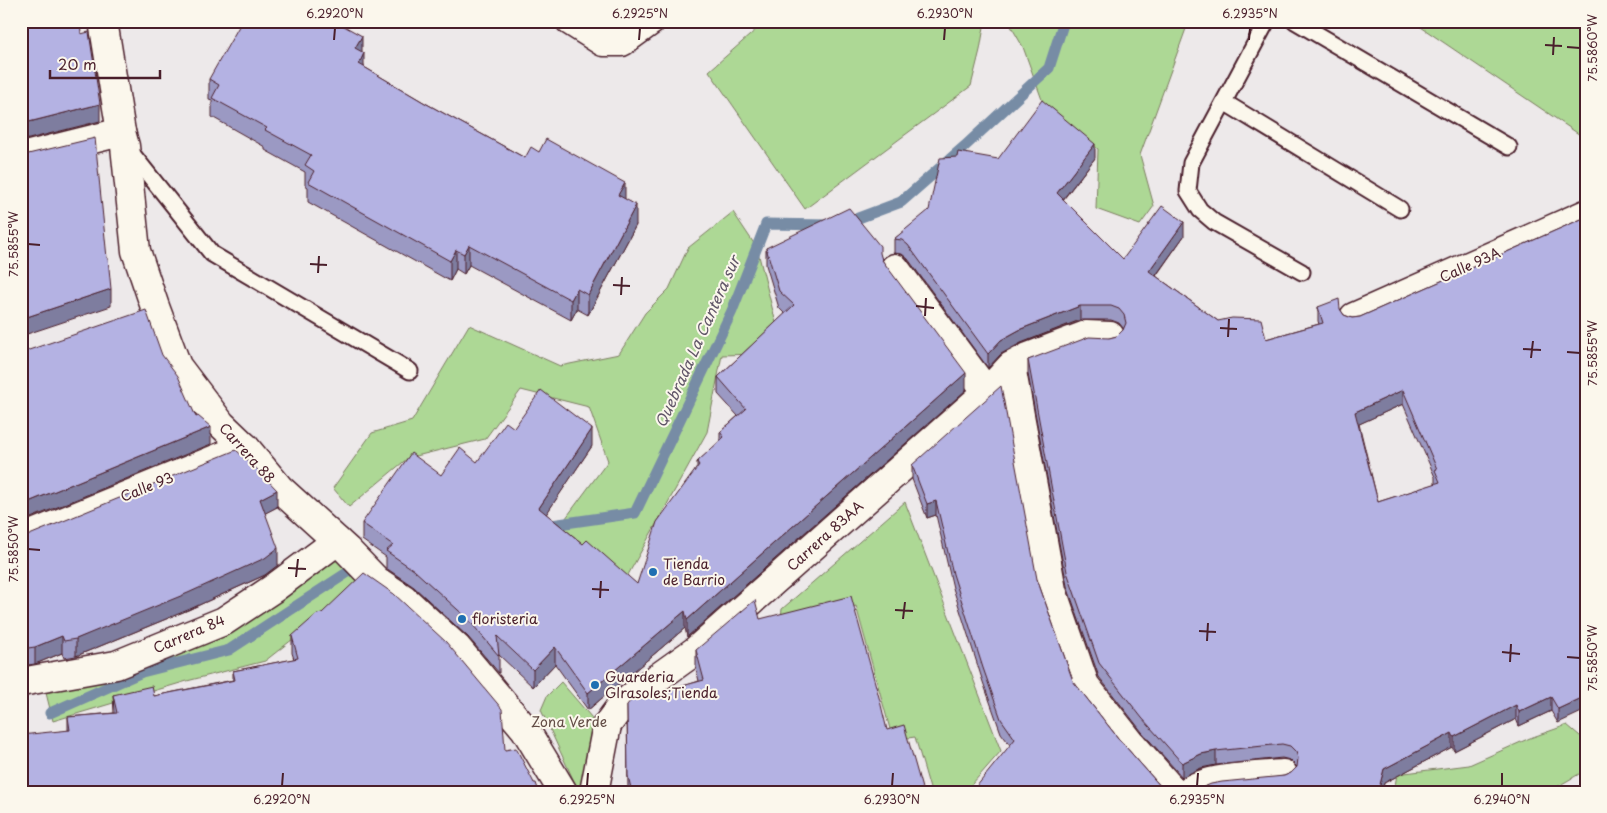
<svg xmlns="http://www.w3.org/2000/svg" width="1607" height="813" viewBox="0 0 1607 813" font-family="'Playpen Sans',sans-serif">
<style>
.green{fill:#add895;stroke:#7c7c60}
.lines{fill:none;stroke-linecap:round;stroke-linejoin:round}
.stream{stroke:#778ca5;stroke-width:11}
.lane-casing{stroke:#4a1f2b;stroke-width:19}
.street-casing{stroke:#4a1f2b;stroke-width:31}
.secondary-casing{stroke:#4a1f2b;stroke-width:31}
.lane{stroke:#fbf7ec;stroke-width:15}
.street{stroke:#fbf7ec;stroke-width:28}
.secondary{stroke:#fbf7ec;stroke-width:28}
.wall{fill:#9b99c3;stroke:#4a1f2b;fill-rule:evenodd}
.shaded-wall{fill:#7e7d9f;stroke:#4a1f2b}
.building{fill:#b4b2e3;stroke:#4a1f2b;fill-rule:evenodd}
.ticks{fill:none;stroke:#4a1f2b;stroke-width:2}
.poi-dot{fill:#1f6fb2;stroke:#fbf7ec;stroke-width:2}
.labels{text-anchor:middle;stroke-width:4;stroke-linejoin:round;paint-order:stroke}
.street-label{font-size:14px;fill:#4a1f2b;stroke:#fbf7ec}
.poi-label{font-size:14px;fill:#4a1f2b;stroke:#fbf7ec;text-anchor:start}
.park-label{font-size:14px;fill:#634d46;stroke:#fbf7ec}
.water-label{font-size:15px;font-style:italic;fill:#605568;stroke:#fbf7ec}
.neatline{fill:none;stroke:#4a1f2b;stroke-width:2}
.ticks-label{font-size:12px;text-anchor:middle;fill:#4a1f2b}
</style>
<rect width="100%" height="100%" fill="#ede9ea"/>
<filter id="ink" filterUnits="userSpaceOnUse"><feTurbulence type="fractalNoise" baseFrequency=".02" numOctaves="2"/><feDisplacementMap in="SourceGraphic" scale="10" xChannelSelector="R" yChannelSelector="G"/><feConvolveMatrix kernelMatrix="1 2 1 2 8 2 1 2 1" color-interpolation-filters="sRGB"/></filter>
<g filter="url(#ink)">
<path class="green" d="M766,21H985L980,50L971,86L805,209L709,71Z
M1008,21H1184L1187,26L1140,155L1154,206L1140,225L1096,209L1098,149L1045,108L1023,47Z
M1412,21H1586V139Z
M733,212L757,248L778,331L757,354L722,355L707,432L623,584L557,530L608,461L589,407L521,390L485,439L408,458L349,507L333,488L372,433L412,421L469,325L560,366L619,354L645,313L669,289L688,248Z
M905,502L1001,751L965,792H931L915,737L893,740L856,606L780,626L782,609Z
M341,554L368,580L265,661L187,681L53,721L46,693L149,659Z
M561,682L592,718L584,792H579L541,710L547,696Z
M1567,725L1586,741V770L1548,792H1394L1397,774L1469,765L1530,738Z"/>
<g class="lines">
<path class="stream" d="M845,223L901,202L965,146L1049,68L1064,21
M545,526L635,513L732,311L766,224L829,225
M50,713L142,672L229,650L362,563"/>
<g class="lane-casing">
<path id="lane" d="M1267,21L1191,163L1188,191L1200,210L1214,222L1302,272
M1295,21L1509,147
M1224,102L1400,209
M129,150L212,254L410,371"/>
</g>
<g class="street-casing">
<path id="street" d="M570,21L603,42H622L651,21
M21,157L121,132
M895,268L987,392
M1354,317L1586,214
M1011,366L1052,590L1085,685L1130,742L1174,792
M21,539L245,447
M21,682L116,665L224,621L274,588L337,541
M594,792L607,725L621,706L639,691L695,651L987,392L1011,366L1028,357L1086,335L1110,336
M1187,792C1205,777 1259,776 1283,774"/>
</g>
<g class="secondary-casing">
<path id="secondary" d="M103,21L121,132L125,146L136,251L155,307L177,366L221,424L245,447L279,488L347,550L377,581L404,599L457,648L525,729L563,792"/>
</g>
<use href="#lane" class="lane"/>
<use href="#street" class="street"/>
<use href="#secondary" class="secondary"/>
</g>
<path class="wall" d="M362,52L364,67L425,103L525,158L625,199L636,225L588,315L577,309L571,320L469,265L464,274L456,269L450,281L308,202V187L305,185V172L265,150V147L212,117V100L209,99V79Z
M1095,158L1063,200L1123,259L1184,236L1156,276L1218,321L1266,339L1319,324L1318,321V307L1340,309L1344,315L1352,318L1360,317L1586,217L1558,723L1551,711L1519,726L1516,719L1454,751L1452,747L1384,783L1382,792H1192L1284,776L1291,773L1297,767L1290,760L1282,758L1216,765L1201,768L1182,777L1142,732L1099,677L1067,586L1028,374V360L1117,336L1124,329L1119,323L1111,320H1080L1021,343L1001,354L988,368L908,259L902,254L894,253V239L998,159ZM1403,404L1435,477V484L1378,502L1359,424Z
M766,248L880,255L882,260L966,390L687,637L685,628L588,710L555,664L533,687L499,655V673L468,637L414,587L386,568V557L362,540V523L441,475L477,462L514,428L592,446L546,514L583,544L637,584L697,467V462L720,442V432L738,416L718,394V377L785,314L779,308L766,265Z
M912,465L1037,579L1073,681L1118,738L1162,788L1010,745L1001,733L983,682L953,588L936,515L927,518L912,479Z
M277,507L265,513L278,565L265,575L188,610L76,656L64,658L62,653L35,664L21,666V537Z
M760,619L887,730L923,792H628L627,705L699,681L696,669V650Z
M292,636L505,750L534,783L68,730V717L114,713L113,695L154,696L233,680V671L294,659L292,653Z"/>
<path class="shaded-wall" d="M362,36V56L355,48Z
M364,53V73L359,64Z
M100,104V121L21,141V124Z
M1095,144V158L1057,207V193Z
M625,183V202L618,195Z
M636,205V225L588,315V295Z
M1184,222V236L1149,285V271Z
M469,245V265L464,274V254Z
M456,250V269L450,281V261Z
M111,289V306L21,336V319Z
M577,289V309L571,320V300Z
M1080,306V320L1021,343L1001,354L988,368V354L1001,340L1021,329Z
M966,373V390L687,637V620Z
M1403,390V404L1355,426V412Z
M211,427V444L21,522V505Z
M592,429V446L539,525V508Z
M277,490V507L260,516V499Z
M936,501V515L927,518V504Z
M278,548V565L265,575L188,610L76,656V639Z
M685,611V628L588,710V693Z
M62,636V653L35,664V647Z
M555,647V664L533,687V670Z
M1586,696V710L1558,723V709Z
M1551,697V711L1519,726V712Z
M1516,705V719L1454,751V737Z
M1452,733V747L1384,783L1382,792H1378L1384,769Z
M1216,751V765L1201,768L1182,777V763L1201,754Z"/>
<path class="building" d="M21,21H80L81,34L89,32L100,104L21,124Z
M242,21H335L362,36L355,48L364,53L359,64L425,103L525,158L531,147L539,152L546,139L625,183L618,195L636,205L588,295L577,289L571,300L469,245L464,254L456,250L450,261L308,182L314,171L305,165L311,155L265,130L267,128L212,98L219,85L209,79Z
M1042,100L1095,144L1057,193L1123,259L1162,206L1184,222L1149,271L1218,321L1232,318L1261,319L1266,339L1323,323L1318,307L1339,299L1340,309L1344,315L1352,318L1360,317L1586,217V696L1558,709L1551,697L1519,712L1516,705L1454,737L1452,733L1384,769L1378,792H1192L1211,784L1222,782L1284,776L1291,773L1297,767L1298,758L1296,752L1290,746L1282,744L1216,751L1201,754L1182,763L1142,718L1099,663L1067,572L1028,360L1089,337L1109,338L1117,336L1123,330L1126,323L1124,315L1119,309L1111,306H1080L1021,329L1001,340L988,354L908,245L902,240L894,239L929,210L940,158L957,157L958,152L998,159ZM1403,390L1437,469L1435,470L1440,482L1378,502L1355,412Z
M95,138L107,258H108L111,289L21,319V155H24Z
M849,208L880,246V253L882,260L966,373L687,620L685,611L588,693L555,647L533,670L497,636L499,656L468,619L414,570L386,551L393,545L362,523L411,453L441,475L460,448L477,462L506,422L514,428L541,390L592,429L539,508L583,544L587,540L637,584L657,522L699,465L697,462L724,437L720,432L746,409L718,377L794,305L779,291L766,248Z
M146,310L162,355L178,376L196,417L198,416L211,427L21,505V351H26Z
M1001,386L1037,579L1073,681L1118,738L1162,788L1167,792H972L1015,739L1001,719L983,668L953,574L936,501L927,504L912,465Z
M236,450L256,468L277,490L260,499L278,548L265,558L188,593L76,639L64,641L62,636L35,647L21,649V537L27,536Z
M364,573L394,594L446,642L502,709L505,750L516,748L534,783H536L539,792H21V735L70,730L68,717L117,713L113,695L152,686L154,696L235,680L233,671L298,658L292,636L317,614L322,613Z
M851,596L880,701L887,730L904,725L923,792H632L628,776L627,705L631,700L704,680L696,650L755,600L760,619Z"/>
</g>
<path class="ticks" d="M334,40L335,28M639,40L640,28M944,40L945,28M1249,40L1250,28M1545,45L1562,46M1567,47L1580,48M1553,55L1554,37M28,244L40,245M310,264L327,265M318,273L319,256M613,285L630,286M621,295L622,277M916,306L934,308M925,316L926,298M1220,328L1237,329M1228,337L1229,319M1523,349L1541,350M1567,352L1580,353M1531,358L1533,341M28,549L40,550M288,568L306,569M296,577L298,559M592,589L609,590M600,598L601,581M895,610L913,611M903,619L905,602M1199,631L1216,632M1207,641L1208,623M1502,652L1520,654M1567,657L1580,658M1510,662L1511,644M282,786L283,773M587,786L588,773M892,786L893,773M1197,786L1198,773M1502,786V773"/>
<g class="poi-dot">
<circle cx="653" cy="572" r="5"/>
<circle cx="462" cy="619" r="5"/>
<circle cx="595" cy="685" r="5"/>
</g>
<g class="labels">
<g class="street-label">
<text transform="translate(1470 265) rotate(-24)" y="5">Calle 93A</text>
<text transform="translate(247 453) rotate(48)" y="5">Carrera 88</text>
<text transform="translate(147 487) rotate(-22)" y="5">Calle 93</text>
<text transform="translate(825 536) rotate(-42)" y="5">Carrera 83AA</text>
<text transform="translate(189 634) rotate(-23)" y="5">Carrera 84</text>
</g>
<g class="poi-label">
<text x="663" y="569">Tienda<tspan x="663" dy="16">de Barrio</tspan></text>
<text x="472" y="624">floristeria</text>
<text x="605" y="682">Guarderia<tspan x="605" dy="16">GIrasoles;Tienda</tspan></text>
</g>
<g class="park-label">
<text x="569" y="727">Zona Verde</text>
</g>
<g class="water-label">
<text transform="translate(698 342) rotate(-66)" y="5">Quebrada La Cantera sur</text>
</g>
</g>
<rect width="1607" height="813" fill="none" stroke="#fbf7ec" stroke-width="55"/>
<path d="M50 70v8h110v-8" fill="none" stroke="#4a1f2b" stroke-width="2.5"/>
<text x="58" y="70" font-size="15" fill="#4a1f2b" stroke="#fbf7ec" stroke-width="4" paint-order="stroke">20 m</text>
<rect x="28" y="28" width="1552" height="758" class="neatline"/>
<g class="ticks-label">
<text x="335" y="18">6.2920°N</text>
<text x="640" y="18">6.2925°N</text>
<text x="945" y="18">6.2930°N</text>
<text x="1250" y="18">6.2935°N</text>
<text transform="translate(1593 48) rotate(-90)" y="4">75.5860°W</text>
<text transform="translate(14 244) rotate(-90)" y="4">75.5855°W</text>
<text transform="translate(1593 353) rotate(-90)" y="4">75.5855°W</text>
<text transform="translate(14 549) rotate(-90)" y="4">75.5850°W</text>
<text transform="translate(1593 658) rotate(-90)" y="4">75.5850°W</text>
<text x="282" y="804">6.2920°N</text>
<text x="587" y="804">6.2925°N</text>
<text x="892" y="804">6.2930°N</text>
<text x="1197" y="804">6.2935°N</text>
<text x="1502" y="804">6.2940°N</text>
</g>
</svg>
